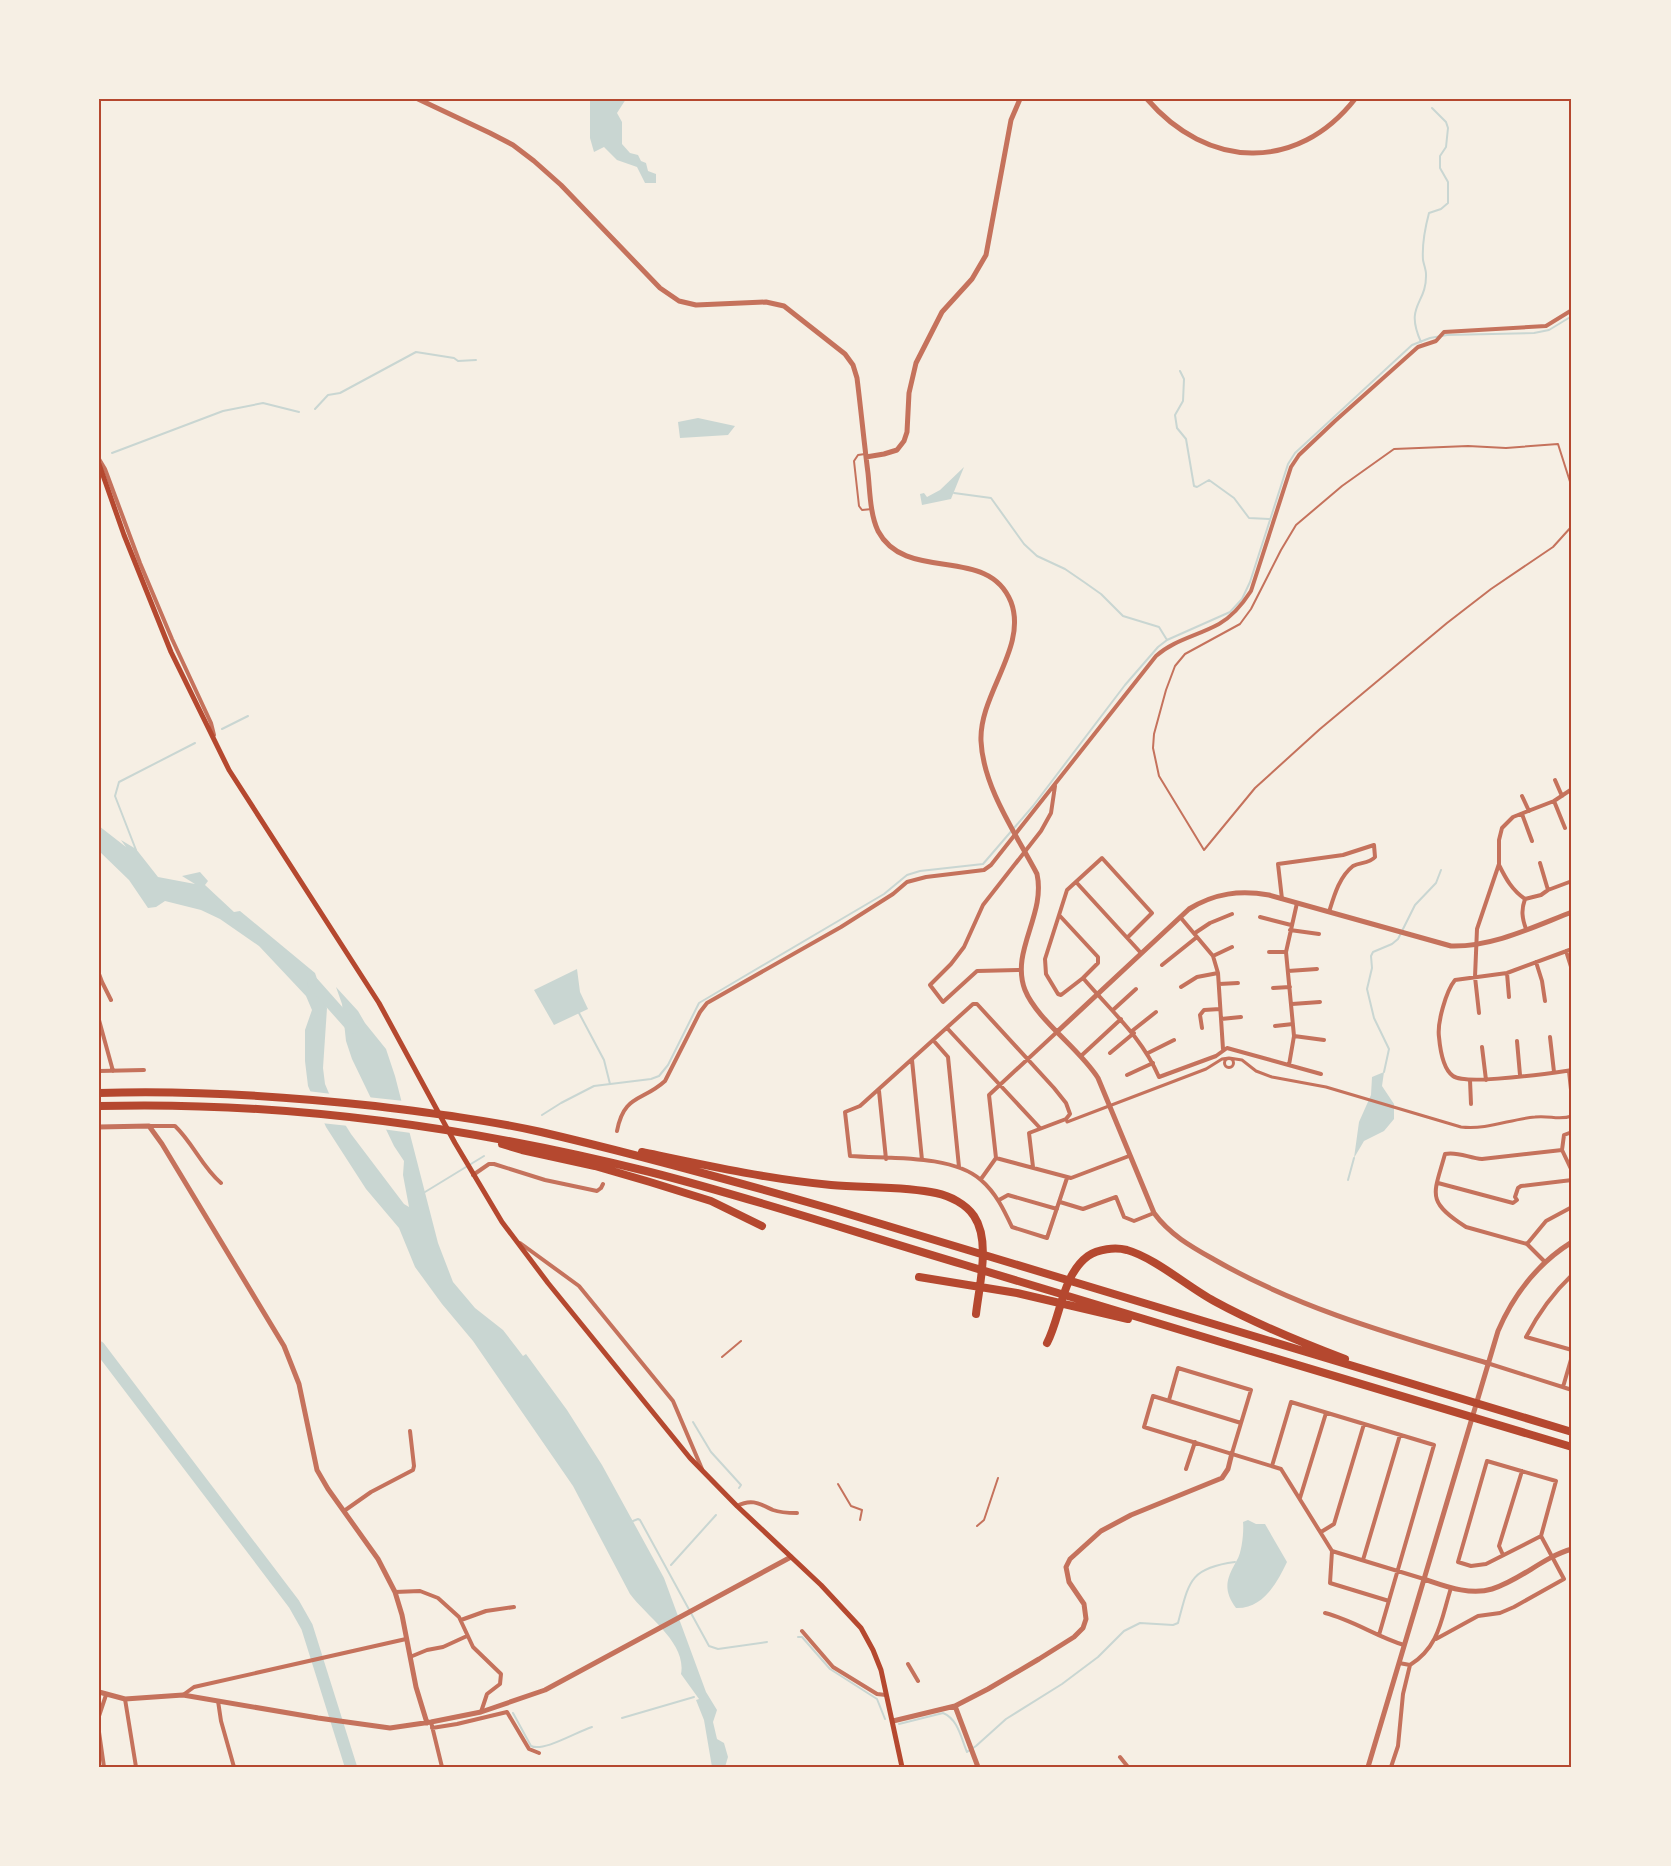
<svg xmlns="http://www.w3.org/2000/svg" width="1671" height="1866" viewBox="0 0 1671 1866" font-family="'Varela Round',sans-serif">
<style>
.water{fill:#c9d6d2}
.pier{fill:#f6efe4}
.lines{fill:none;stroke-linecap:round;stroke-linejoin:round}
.stream{stroke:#c9d6d2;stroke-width:2}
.river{stroke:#c9d6d2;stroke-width:12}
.service{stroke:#c5725c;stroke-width:2}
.pedestrian{stroke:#c5725c;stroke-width:3}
.minor{stroke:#c5725c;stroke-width:4}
.tertiary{stroke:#c5725c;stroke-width:5}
.secondary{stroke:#b5482f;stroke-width:5}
.motorway{stroke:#b5482f;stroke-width:8}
.neatline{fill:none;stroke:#b5482f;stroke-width:2}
</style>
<rect width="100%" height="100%" fill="#f6efe4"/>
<path class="water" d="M590,99H626L617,113L622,122V144L630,153L638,155L641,161L646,163L648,171L656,174V183H645L637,167L617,160L604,147L594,152L590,138Z
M698,418L735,426L728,435L680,438L678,422Z
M964,467L951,499L922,505L920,494L924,493L927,497L940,490Z
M99,826L126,847L121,840L136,849L158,877L195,884L182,876L200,872L208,881L205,885L234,912L240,911L315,973L327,1008L323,1068L325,1084L336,1110L351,1134L404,1204L409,1207L403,1175L404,1161L394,1146L352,1059L346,1041L342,1004L336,987L358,1011L365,1023L386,1049L395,1076L438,1243L453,1282L475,1308L503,1330L523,1356L526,1354L567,1410L602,1465L664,1578L706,1692L717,1710L713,1722L717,1739L724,1743L728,1757L725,1767H712L704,1720L696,1700L699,1699L681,1674C687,1643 647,1617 630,1594L573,1486L473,1341L442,1304L415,1267L399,1228L366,1189L326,1127L308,1086L305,1061V1030L312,1010L306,996L259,946L220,919L201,910L165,901L156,907L148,908L129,880L99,851Z
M577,969L580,992L588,1009L554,1025L534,990Z
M1384,1072L1382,1086L1394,1104V1119L1384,1131L1364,1141L1354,1158L1359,1122L1371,1095L1372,1077Z
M1248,1520L1256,1524H1265L1287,1562C1277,1583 1263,1609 1236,1608C1222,1589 1227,1578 1237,1560C1242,1552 1244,1531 1243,1522Z"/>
<path class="pier" d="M307,1091L332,1094L338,1108L349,1126L321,1123Z
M367,1097L404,1101L411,1133L382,1129Z"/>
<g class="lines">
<path class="stream" d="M1421,342C1404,304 1427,305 1426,274C1426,270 1424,265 1423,260C1422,245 1425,228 1429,213L1441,209L1448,203V182L1440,168V156L1446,147L1448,128L1446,122L1432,108
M1180,371L1184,379L1183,401L1175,415L1177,428L1186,439L1194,486L1197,487L1209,480L1234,498L1249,518L1269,519
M315,409L328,395L340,393L416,352L454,358L458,361L476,360
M112,453L223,411L263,403L299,412
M954,493L991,498L1024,544L1037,556L1065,569L1084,582L1101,594L1123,616L1159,627L1167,640
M222,729L248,716
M136,850L115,796L119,782L195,743
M579,1013L604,1060L610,1084
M1384,1072L1389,1049L1374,1018L1367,989L1372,968L1371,956L1373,952L1392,944L1398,939L1415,905L1436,883L1441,870
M542,1115L561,1103L594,1086L651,1079L659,1076L668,1065L699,1003L884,894L907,875L920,871L983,864L1033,806L1125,685L1158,647L1167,640L1230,612L1242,599L1250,582L1288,464L1295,453L1412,345L1430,338L1447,335L1534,333L1549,330L1572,316
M1348,1180L1354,1158
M425,1192L484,1156
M693,1422L711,1452L741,1485L739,1488
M633,1521L638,1519L640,1520L709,1646L718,1649L767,1642
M671,1565L716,1515
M798,1637H802L830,1669L877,1699L885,1719
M513,1713L531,1746C544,1752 576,1732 592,1727
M622,1718L694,1697
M899,1724L943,1713C958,1719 961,1738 967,1752L976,1746L1006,1719L1062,1684L1098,1657L1124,1631L1140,1623L1173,1625L1178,1623C1189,1582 1189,1568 1235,1562"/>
<path class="river" d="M313,983L353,1028
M99,1347L294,1604L307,1627L351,1767"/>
<path class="service" d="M865,454L858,455L854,461L859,506L862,510L872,509
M1572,488L1558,444L1506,448L1468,446L1394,449L1342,486L1296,525L1281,550L1251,609L1240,624L1185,654L1175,666L1166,690L1154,734L1153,748L1159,776L1204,850L1255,788L1320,729L1447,623L1491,589L1553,547L1572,526
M722,1357L741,1341
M838,1484L851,1506L862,1510L860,1520
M977,1526L984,1520L998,1478"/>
<path class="pedestrian" d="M1224.5 1063a4.5 4.5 0 1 1 9 0a4.5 4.5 0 1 1-9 0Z
M1066,1119L1067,1122L1206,1069L1222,1059L1229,1058L1242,1060L1256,1071L1272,1077L1326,1087L1461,1127C1488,1130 1510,1119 1535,1117C1550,1115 1558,1121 1572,1116"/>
<path class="minor" d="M99,459L105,469L140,563L172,639L211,723L214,735
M1555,780L1562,796
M1522,796L1529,811
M1554,801L1565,828
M1522,814L1532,841
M1540,863L1548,890
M1499,865C1506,879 1512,890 1525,899L1541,895L1548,890L1572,881
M1076,882L1141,953
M1282,899L1278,864L1343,855L1374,845L1375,857C1369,864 1360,862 1353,866C1339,877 1334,896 1329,912
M1525,899C1521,910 1522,918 1526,929
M1060,916L1098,957V963L1083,978
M1260,917L1291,925
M1181,918L1213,956L1218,973L1223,1049
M1290,930L1319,934
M1195,933L1210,923L1232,914
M1128,937L1152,913L1102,858L1067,890L1045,959L1046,974L1058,994L1061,995L1083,978C1111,1011 1141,1036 1159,1077L1216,1056L1227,1048L1321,1074
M1572,949L1507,973L1455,980C1446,991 1437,1023 1439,1037C1440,1048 1443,1069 1453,1076C1467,1086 1551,1073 1572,1070
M1566,951L1572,970
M1269,952H1286
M1213,956L1232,947
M1536,962L1542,981L1545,1001
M1162,965L1197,937
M1021,970L977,971L943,1002L930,985L951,964L964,947L983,905L1041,831L1051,813L1055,786
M1288,971L1317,969
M1507,973L1509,997
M99,974L102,982H99
M102,982L111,1000
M1219,984L1238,983
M1181,987L1197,977L1218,973
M1273,988L1290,987
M1292,1004L1320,1002
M1113,1010L1136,989
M1479,1013L1475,977L1477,929L1499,864V840L1502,828L1513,817L1554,801L1572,789
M1221,1019L1241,1017
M99,1020L113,1071
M1275,1026L1293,1024
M947,1028L1040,1128
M1202,1028L1200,1015L1204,1010L1220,1009
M1132,1031L1156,1012
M1294,1036L1324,1040
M1550,1037L1554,1072
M933,1040L948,1057L959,1167
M1517,1041L1520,1075
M1482,1047L1486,1080
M1110,1053L1134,1033
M1148,1053L1174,1040
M1081,1056L1121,1019
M912,1060L922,1160
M1289,1065L1294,1036L1286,952L1297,903
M99,1071L144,1070
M1569,1071L1572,1099
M1127,1075L1153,1063
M1470,1080L1471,1104
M879,1091L886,1159
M149,1126H175C193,1143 202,1167 221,1183
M617,1131C624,1094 642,1102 665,1081L700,1012L707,1003L841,927L893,894L907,882L926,877L984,870L991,865L1156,656C1174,640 1197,636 1219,624C1233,616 1242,605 1251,591L1291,467L1299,455L1335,421L1418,347L1436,341L1444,332L1546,326L1572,310
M1562,1150L1572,1171
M996,1158L989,1095L1058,1031
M1033,1167L1029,1133L1066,1119L1070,1114L1066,1103L1054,1088L977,1004H973L860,1106L845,1112L850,1156C888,1159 952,1154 981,1180C996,1193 1004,1210 1012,1227L1047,1238L1067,1178
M473,1175L489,1164H494L545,1180L597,1191L601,1188L603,1184
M981,1179L996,1158L1071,1178L1129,1156
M1438,1183L1513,1203L1517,1200L1515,1197L1518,1188L1521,1186L1572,1180
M999,1200L1008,1195L1057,1209
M1060,1202L1083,1209L1116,1197L1124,1217L1134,1221L1154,1213
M520,1243L579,1286L673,1401L702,1469
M1527,1244L1546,1221L1572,1207
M1545,1262L1527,1244L1466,1227C1425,1201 1434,1194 1445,1154C1457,1151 1469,1158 1482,1159L1562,1150L1564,1135L1572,1132
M1572,1275C1552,1294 1539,1312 1526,1337L1572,1350
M1487,1363L1572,1390
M1563,1387L1572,1356
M1169,1400L1178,1368L1251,1390L1232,1453
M1241,1423L1153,1396L1144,1427L1281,1469L1332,1551L1424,1579
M1272,1466L1291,1402L1434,1445L1379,1635
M1186,1469L1195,1442
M1300,1498L1326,1413
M737,1506C752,1498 760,1504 773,1510C781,1513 789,1513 797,1513
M344,1511L371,1492L413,1470L414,1466L410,1431
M1321,1532L1334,1524L1364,1424
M1332,1551L1330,1583L1389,1601
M1503,1555L1499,1546L1522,1471
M1363,1560L1400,1435
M395,1592L420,1591L438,1598L459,1617L473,1647L501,1674L500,1684L487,1694L481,1712
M1325,1613C1353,1620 1377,1637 1404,1645
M461,1620L486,1611L514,1607
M802,1631L833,1667L877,1694L886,1695
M1436,1639L1478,1616L1500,1613L1514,1607L1564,1579L1541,1536L1556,1481L1487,1461L1458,1562L1471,1566L1486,1564L1541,1536
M410,1657L427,1650L443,1647L467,1636
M1399,1663L1410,1665C1440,1646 1441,1619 1451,1588
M908,1664L918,1681
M183,1695L194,1687L406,1639
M125,1699L136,1767
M218,1701L221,1721L234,1767
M99,1716L106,1695
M431,1722L442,1767
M432,1728L457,1724L507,1712L529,1749L539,1753
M99,1732L104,1767
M1120,1757L1128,1767
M1391,1767L1398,1746L1403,1694L1410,1665"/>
<path class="tertiary" d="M418,99L490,133L513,145L534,161L561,185L660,288L679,301L696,305L766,302L784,306L845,354L853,365L857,378C861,410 864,442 868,473C870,492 870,514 878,531C906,584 988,544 1011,602C1028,647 979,694 981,741C983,787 1016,834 1037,874C1046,915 1010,951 1025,990C1037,1020 1080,1049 1098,1078L1154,1213C1170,1235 1192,1247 1215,1260C1300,1309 1394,1335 1487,1363
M1147,99C1207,169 1297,173 1355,99
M866,457L884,454L897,450L904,441L907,432L909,393L916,363L942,312L972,279L986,255L1011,120L1020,99
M1058,1031L1189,909C1215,893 1240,890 1269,895L1451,946C1493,947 1533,927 1572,912
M99,1127L149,1126L162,1144L284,1346L299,1384L317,1470L328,1489L378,1559L395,1592L402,1615L416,1687L427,1723
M1424,1579C1445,1586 1470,1596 1492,1589C1521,1580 1543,1557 1572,1549
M99,1692L125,1699L183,1695L318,1718L390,1728L431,1722L481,1712L545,1690L791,1557
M955,1706L988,1689L1039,1659L1074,1637L1083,1628L1086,1619L1084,1604L1069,1582L1066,1567L1070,1559L1101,1531L1131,1515L1222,1478L1228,1469L1232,1453
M893,1721L955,1706L978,1767
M1368,1767L1498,1331C1514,1294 1538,1263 1572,1242"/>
<path class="secondary" d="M99,464L124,535L171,652L229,770L379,1003L455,1143L502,1222L548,1283L690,1458L737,1506L821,1585L861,1628L873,1650L881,1670L902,1767"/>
<path class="motorway" d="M99,1093C191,1090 283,1096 375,1106C431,1113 487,1120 541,1132C640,1155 737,1182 835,1210L1572,1432
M99,1106C285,1101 470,1127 650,1172C756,1199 860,1234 965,1265C1167,1326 1370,1387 1572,1447
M502,1144L522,1150L595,1166L650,1182L711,1201L762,1226
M642,1152C704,1165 767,1179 831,1185C863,1188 905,1186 936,1193C950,1196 966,1204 974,1216C991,1241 979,1286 976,1314
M919,1277L1017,1293L1128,1319
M1047,1343C1061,1316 1062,1275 1088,1256C1098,1249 1115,1247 1127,1250C1155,1258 1188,1287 1214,1301C1256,1324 1300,1342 1345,1359"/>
</g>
<rect width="1671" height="1866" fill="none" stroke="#f6efe4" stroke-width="201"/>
<rect x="100" y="100" width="1470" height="1666" class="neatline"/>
</svg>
